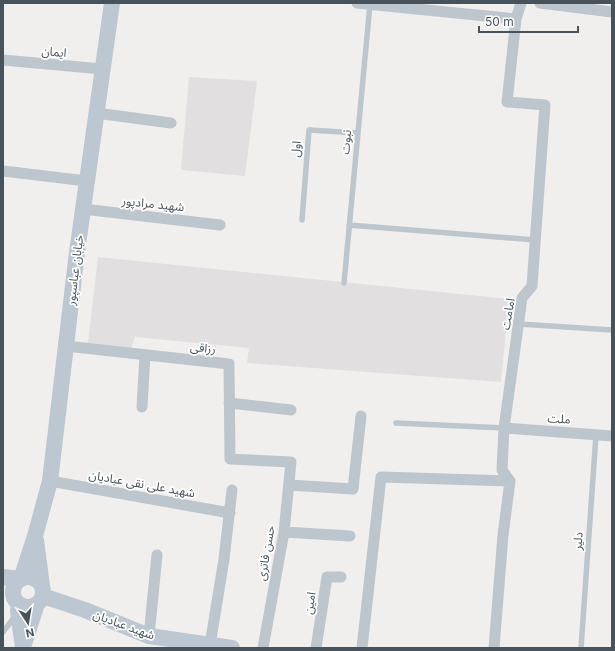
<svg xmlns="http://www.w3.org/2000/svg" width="615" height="651" viewBox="0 0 615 651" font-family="Inter,'Noto Sans Arabic',sans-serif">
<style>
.education{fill:#e2dfe0}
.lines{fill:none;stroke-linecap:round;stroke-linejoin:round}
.lane{stroke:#bdc6cd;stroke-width:5.5}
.street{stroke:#bdc6cd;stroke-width:11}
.secondary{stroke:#bdc7d1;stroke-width:16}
.labels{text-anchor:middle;stroke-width:3.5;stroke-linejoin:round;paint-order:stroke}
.street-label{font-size:12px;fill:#47525b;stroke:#fff}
</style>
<rect width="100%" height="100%" fill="#f1eeee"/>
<path class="education" d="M189,77L257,81L245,176L181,170Z
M98,257L509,299L501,382L247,363L249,348L135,337L131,349L88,343Z"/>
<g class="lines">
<path class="lane" d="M302,220L309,130L358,133
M349,225L535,240
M344,283L370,4
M519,324L612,330
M396,423L504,428
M3,632L16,615
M581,648L596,435"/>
<path class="street" d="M357,3L516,19L521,3
M540,3L612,12
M3,60L102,69
M96,113L171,123
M3,171L87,181
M83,209L220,225
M66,346L229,364L230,459L291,462L284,532L263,648
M229,403L291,410
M142,407L145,355
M504,428L612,436
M50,481L230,513
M289,485L353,489L361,416
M284,532L350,536
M149,636L157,555
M210,645L224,559L232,490
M316,648L327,577H341
M362,648L381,477L510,481
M494,648L503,535L510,481L502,470L504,428L522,298L532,286L545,105L507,102L516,19"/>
<path class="secondary" d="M36,540L42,586
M3,577L21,579L35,536L50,481L77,252L112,3
M13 592a15 15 0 1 1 30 0a15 15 0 1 1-30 0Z
M43,596L85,610L149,636L232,648
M19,604L18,611L23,648
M24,644L37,604"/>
</g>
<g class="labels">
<g class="street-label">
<text transform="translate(54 52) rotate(5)" y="4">ایمان</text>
<text transform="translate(346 142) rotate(-85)" y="4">نبوت</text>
<text transform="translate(296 149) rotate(-85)" y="4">اول</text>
<text transform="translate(153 204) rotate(6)" y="4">شهید مرادپور</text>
<text transform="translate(75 270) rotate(-83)" y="4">خیابان عباسپور</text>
<text transform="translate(508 314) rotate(-80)" y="4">امامت</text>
<text transform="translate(203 348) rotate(6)" y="4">رزاقی</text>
<text transform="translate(559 419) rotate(4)" y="4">ملت</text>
<text transform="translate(142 484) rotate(10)" y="4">شهید علی نقی عبادیان</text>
<text transform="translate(578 541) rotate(-86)" y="4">دلیر</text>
<text transform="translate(266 553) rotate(-80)" y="4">حسن فاتری</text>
<text transform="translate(310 603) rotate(-81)" y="4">امین</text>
<text transform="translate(124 625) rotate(20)" y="4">شهید عبادیان</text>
</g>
</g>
<rect width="615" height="651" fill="none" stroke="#47525b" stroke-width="8"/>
<g transform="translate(28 623) rotate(168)" stroke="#ffffff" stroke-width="3" paint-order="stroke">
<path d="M0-3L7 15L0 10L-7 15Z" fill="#47525b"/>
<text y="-6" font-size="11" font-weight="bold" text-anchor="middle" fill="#47525b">N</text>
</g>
<path d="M479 26v6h99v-6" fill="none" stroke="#47525b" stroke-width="2"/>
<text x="485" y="26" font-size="12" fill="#47525b" stroke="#ffffff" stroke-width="3" paint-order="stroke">50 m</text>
</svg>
